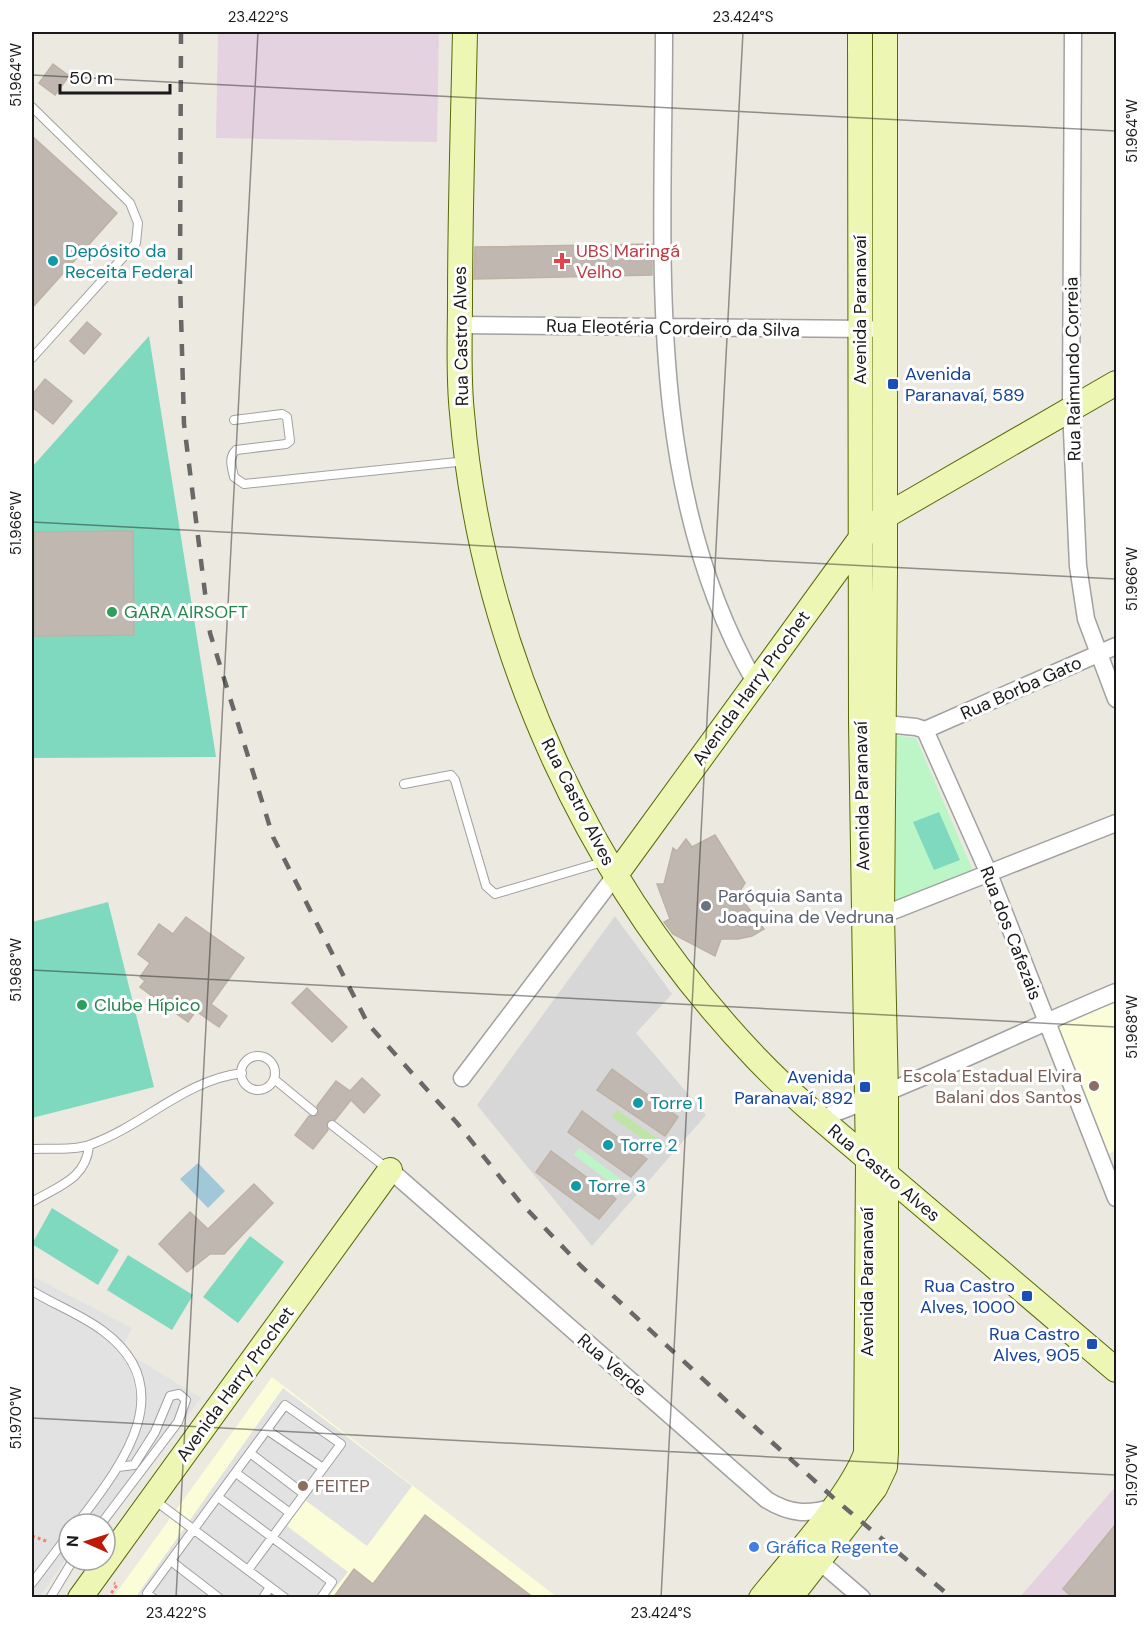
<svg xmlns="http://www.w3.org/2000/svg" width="1148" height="1629" viewBox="0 0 1148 1629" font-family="'DM Sans',sans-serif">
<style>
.residential{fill:#d8d7d7}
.industrial{fill:#e5d2e0}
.education{fill:#fafdd7}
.grass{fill:#bfe5a6}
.park{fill:#bcf6c6}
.pitch{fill:#7fd9bf}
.parking{fill:#e2e2e2}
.water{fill:#a1c7d9}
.building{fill:#c0b8b0;stroke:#bdb1a3;stroke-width:1.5}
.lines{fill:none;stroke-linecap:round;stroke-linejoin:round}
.lane-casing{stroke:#a1a1a1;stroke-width:10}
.street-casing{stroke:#a1a1a1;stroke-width:19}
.secondary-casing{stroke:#576a08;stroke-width:26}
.path{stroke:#f48469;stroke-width:3;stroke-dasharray:3 3;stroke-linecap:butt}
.lane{stroke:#fff;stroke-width:8}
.street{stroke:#fff;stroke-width:16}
.secondary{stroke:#edf6b3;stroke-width:24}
.rail{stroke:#686868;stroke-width:4.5;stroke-dasharray:12 12;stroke-linecap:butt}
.ticks{fill:none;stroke:#1a1a1a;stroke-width:1.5;stroke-opacity:0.45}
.culture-dot{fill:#0f9aa8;stroke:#fff;stroke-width:2}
.health-dot{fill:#e0444e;stroke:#fff;stroke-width:2}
.transit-dot{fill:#1a4fb4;stroke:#fff;stroke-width:2}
.leisure-dot{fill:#2e9e5b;stroke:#fff;stroke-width:2}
.worship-dot{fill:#6b7280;stroke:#fff;stroke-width:2}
.education-dot{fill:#8d6e63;stroke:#fff;stroke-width:2}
.shop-dot{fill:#3f7fe0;stroke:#fff;stroke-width:2}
.labels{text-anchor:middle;stroke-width:6;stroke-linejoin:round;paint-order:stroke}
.culture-label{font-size:18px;fill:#0d838f;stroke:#fff;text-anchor:start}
.health-label{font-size:18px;fill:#be3a42;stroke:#fff;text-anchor:start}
.street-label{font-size:18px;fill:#1a1a1a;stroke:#fff}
.transit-label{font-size:18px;fill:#164399;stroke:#fff;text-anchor:end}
.leisure-label{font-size:18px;fill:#27864d;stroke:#fff;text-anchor:start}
.worship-label{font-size:18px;fill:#5b616d;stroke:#fff;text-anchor:start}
.education-label{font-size:18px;fill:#785e54;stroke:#fff;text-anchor:end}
.shop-label{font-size:18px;fill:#366cbe;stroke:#fff;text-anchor:start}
.neatline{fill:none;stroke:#1a1a1a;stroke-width:2}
.ticks-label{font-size:15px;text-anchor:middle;fill:#1a1a1a}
</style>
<rect width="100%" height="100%" fill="#ece9e0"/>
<path class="residential" d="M615,916L672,994L636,1033L706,1115L592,1246L477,1105Z"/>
<path class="industrial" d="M218,32H439L437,142L216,138Z
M1116,1486V1597H1020Z"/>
<path class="education" d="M1116,991V1150L1100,1158L1045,1021Z
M272,1377L557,1597L114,1596Z"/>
<path class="grass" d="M617,1110L659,1140L654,1147L612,1117Z"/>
<path class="park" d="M891,735L916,738L973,871L887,906Z
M579,1148L622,1180L617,1187L574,1155Z"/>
<path class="pitch" d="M149,336L216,757L32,758V467Z
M939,812L960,860L934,870L913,822Z
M108,902L154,1087L32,1118V922Z
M52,1208L119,1250L98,1285L32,1244Z
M250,1236L284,1262L238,1323L203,1297Z
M128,1255L193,1295L172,1330L107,1290Z"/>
<path class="parking" d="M32,1276L132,1328L121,1349L201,1398L105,1524H69V1554L39,1598L32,1597Z
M283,1388L412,1486L367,1546L305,1500L287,1526L348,1572L328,1597L135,1598Z"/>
<path class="water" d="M198,1163L225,1191L208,1208L180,1179Z"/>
<path class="building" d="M53,64L69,76L55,95L39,83Z
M32,136L117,213L32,308Z
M652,244V275L474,279L475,247Z
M87,322L101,334L84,354L70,341Z
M45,379L72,401L53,424L32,407V395Z
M133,531L134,635L35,636V532Z
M715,835L745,883L738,894L764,929L752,936L738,939H721L715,956L673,934L664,922L670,919L657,884H664L673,848L677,851L686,839L692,847Z
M186,917L244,958L211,1004L227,1016L219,1027L196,1011L188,1022L140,987L145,981L140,977L150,963L138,954L159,924L173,934Z
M307,988L347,1027L332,1042L292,1003Z
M612,1069L678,1117L665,1136L597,1090Z
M362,1078L380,1095L364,1113L351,1100L335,1120L327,1122L328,1130L313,1149L295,1135L309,1116L318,1115L317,1106L336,1081L350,1091Z
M582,1111L647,1159L631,1177L568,1132Z
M551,1151L616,1199L599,1219L536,1172Z
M254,1184L273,1203L224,1254H210L187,1272L159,1244L190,1212L208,1229Z
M425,1515L534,1598H333L354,1569L373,1584Z
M1116,1524V1598H1073L1063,1589Z"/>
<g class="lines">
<g class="lane-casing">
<path id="lane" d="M32,107L130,203L138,223L136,243L32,358
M234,420L282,414L287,417L290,441L286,444L236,450C228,458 232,467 234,477L244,484L467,461
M404,784L451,775L455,780L486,886L495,894L606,861
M241 1073a17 17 0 1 1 34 0a17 17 0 1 1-34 0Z
M274,1079L313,1111
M332,1125L389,1170
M32,1149C50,1148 74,1151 92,1144C144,1125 185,1080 242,1073
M32,1202C58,1186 86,1179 89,1146
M32,1291C55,1305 82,1315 103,1331C183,1390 120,1467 77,1524
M267,1430L323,1468
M250,1453L304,1494
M236,1473L290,1513
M218,1497L332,1582L321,1598
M153,1499L285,1598
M101,1524L178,1422L186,1400L179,1394L170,1396L155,1432L134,1465L118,1467
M171,1561L219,1598
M32,1583L69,1534
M50,1598L73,1560
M153,1598L147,1593L285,1405L341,1444L248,1570
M263,1598L270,1587"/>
</g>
<g class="street-casing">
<path id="street" d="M664,32C664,249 642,486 755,682
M1073,32L1071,408L1078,566L1086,619L1116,699
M460,325L870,329
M875,723L916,727L925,730L989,874L1116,1198
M925,730L1116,646
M875,918L1116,823
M462,1078L615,876
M819,1119C920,1082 1017,1033 1116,992
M390,1170L767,1500C790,1514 808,1515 833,1507L836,1509
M819,1561L862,1598"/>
</g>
<g class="secondary-casing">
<path id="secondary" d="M465,32C463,122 460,212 460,302C460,338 458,376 462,413C482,652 591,885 756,1058C799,1103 846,1140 893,1180C967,1243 1042,1307 1116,1370
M615,876L860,539L884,517L1116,383
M80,1598L390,1170
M761,1598C791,1560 851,1496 866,1453L868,1161L861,723L860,32
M790,1598L875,1488L885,1467L886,1452V1094L882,916L885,572V32"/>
</g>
<path class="path" d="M32,1536L49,1542
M108,1598L117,1585L114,1583"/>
<use href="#lane" class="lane"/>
<use href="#street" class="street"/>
<use href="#secondary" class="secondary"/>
<path class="rail" d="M181,32L180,278L184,424L210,633L273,837L368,1024L457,1123L519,1201L581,1266L733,1407L837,1501L952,1598"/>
</g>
<path class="ticks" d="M32,75L1116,131M32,522L1116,579M32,970L1116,1027M32,1418L1116,1475M176,1598L258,32M661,1598L743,32"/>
<g class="culture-dot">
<circle cx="53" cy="261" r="6"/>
<circle cx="638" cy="1103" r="6"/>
<circle cx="608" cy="1145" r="6"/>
<circle cx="576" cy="1186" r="6"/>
</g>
<path class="health-dot" d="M559 252h6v6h6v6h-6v6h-6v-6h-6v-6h6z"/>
<g class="transit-dot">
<rect x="887" y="378" width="12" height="12" rx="3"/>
<rect x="859" y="1081" width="12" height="12" rx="3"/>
<rect x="1021" y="1290" width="12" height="12" rx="3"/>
<rect x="1086" y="1338" width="12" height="12" rx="3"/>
</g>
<g class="leisure-dot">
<circle cx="112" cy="612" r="6"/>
<circle cx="82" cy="1005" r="6"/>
</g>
<circle class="worship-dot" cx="706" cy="906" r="6"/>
<g class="education-dot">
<circle cx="1094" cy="1086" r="6"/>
<circle cx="303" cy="1486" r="6"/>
</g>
<circle class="shop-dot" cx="754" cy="1547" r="6"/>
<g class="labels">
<g class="culture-label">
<text x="65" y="257">Depósito da<tspan x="65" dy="21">Receita Federal</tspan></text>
<text x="650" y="1109">Torre 1</text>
<text x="620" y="1151">Torre 2</text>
<text x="588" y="1192">Torre 3</text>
</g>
<g class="health-label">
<text x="576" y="257">UBS Maringá<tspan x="576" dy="21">Velho</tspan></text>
</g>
<g class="street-label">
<text transform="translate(860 310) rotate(-90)" y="6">Avenida Paranavaí</text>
<text transform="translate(673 328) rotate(1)" y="6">Rua Eleotéria Cordeiro da Silva</text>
<text transform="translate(461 336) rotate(-91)" y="6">Rua Castro Alves</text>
<text transform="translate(1073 369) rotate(-91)" y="6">Rua Raimundo Correia</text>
<text transform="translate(751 688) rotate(-54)" y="6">Avenida Harry Prochet</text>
<text transform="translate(1021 688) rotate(-24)" y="6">Rua Borba Gato</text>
<text transform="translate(862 796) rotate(-91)" y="6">Avenida Paranavaí</text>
<text transform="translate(578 802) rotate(63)" y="6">Rua Castro Alves</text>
<text transform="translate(1011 933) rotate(69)" y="6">Rua dos Cafezais</text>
<text transform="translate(884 1173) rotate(40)" y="6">Rua Castro Alves</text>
<text transform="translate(867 1282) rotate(-90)" y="6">Avenida Paranavaí</text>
<text transform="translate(612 1365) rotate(41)" y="6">Rua Verde</text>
<text transform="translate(235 1384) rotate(-54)" y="6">Avenida Harry Prochet</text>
</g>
<g class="transit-label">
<text x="905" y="380" text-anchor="start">Avenida<tspan x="905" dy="21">Paranavaí, 589</tspan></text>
<text x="853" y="1083">Avenida<tspan x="853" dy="21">Paranavaí, 892</tspan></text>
<text x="1015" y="1292">Rua Castro<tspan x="1015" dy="21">Alves, 1000</tspan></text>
<text x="1080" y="1340">Rua Castro<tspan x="1080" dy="21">Alves, 905</tspan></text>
</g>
<g class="leisure-label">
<text x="124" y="618">GARA AIRSOFT</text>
<text x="94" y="1011">Clube Hípico</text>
</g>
<g class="worship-label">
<text x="718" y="902">Paróquia Santa<tspan x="718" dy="21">Joaquina de Vedruna</tspan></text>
</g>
<g class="education-label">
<text x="1082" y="1082">Escola Estadual Elvira<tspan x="1082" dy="21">Balani dos Santos</tspan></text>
<text x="315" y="1492" text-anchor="start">FEITEP</text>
</g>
<g class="shop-label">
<text x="766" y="1553">Gráfica Regente</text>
</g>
</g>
<rect width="1148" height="1629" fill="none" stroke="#ffffff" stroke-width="66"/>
<g transform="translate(87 1542) rotate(273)"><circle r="28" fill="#ffffff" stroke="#a3a3a3" stroke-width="1.5"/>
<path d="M0-4.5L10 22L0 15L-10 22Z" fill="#be1807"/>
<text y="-9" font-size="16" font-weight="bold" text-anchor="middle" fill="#1a1a1a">N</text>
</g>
<path d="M60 84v9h110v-9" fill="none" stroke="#1a1a1a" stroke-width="3"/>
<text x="69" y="84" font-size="18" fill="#1a1a1a" stroke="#ffffff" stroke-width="4.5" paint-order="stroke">50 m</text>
<rect x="33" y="33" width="1082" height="1563" class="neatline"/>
<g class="ticks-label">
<text x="258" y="22">23.422°S</text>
<text x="743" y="22">23.424°S</text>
<text transform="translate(16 75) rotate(-90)" y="5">51.964°W</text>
<text transform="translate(1132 131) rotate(-90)" y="5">51.964°W</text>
<text transform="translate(16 523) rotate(-90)" y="5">51.966°W</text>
<text transform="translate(1132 579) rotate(-90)" y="5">51.966°W</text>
<text transform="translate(16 970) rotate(-90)" y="5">51.968°W</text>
<text transform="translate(1132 1027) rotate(-90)" y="5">51.968°W</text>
<text transform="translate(16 1418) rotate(-90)" y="5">51.970°W</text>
<text transform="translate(1132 1475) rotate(-90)" y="5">51.970°W</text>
<text x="176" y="1618">23.422°S</text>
<text x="661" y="1618">23.424°S</text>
</g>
</svg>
